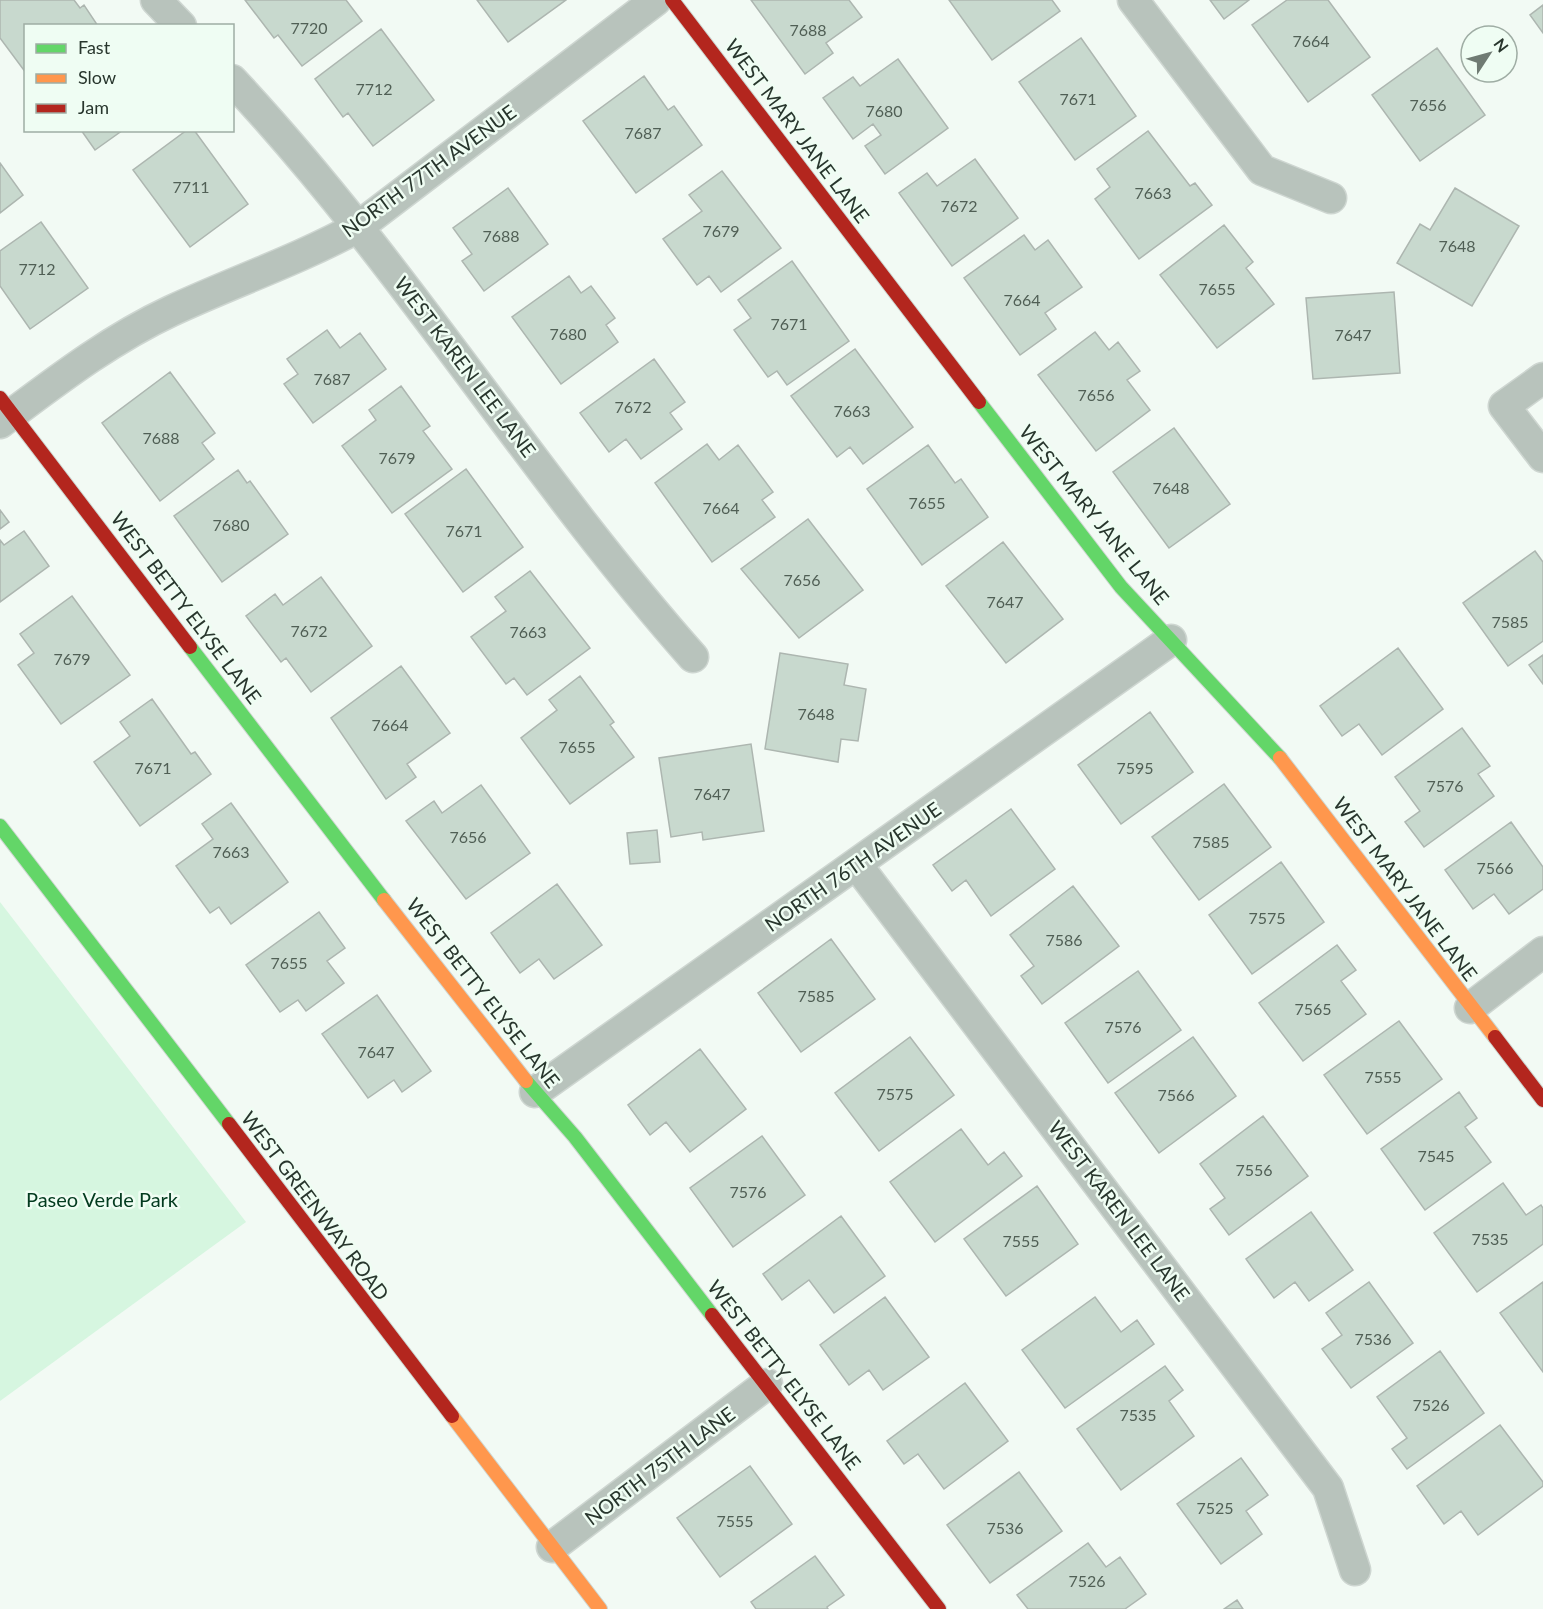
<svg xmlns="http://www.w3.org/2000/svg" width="1543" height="1609" viewBox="0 0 1543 1609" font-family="Lato,sans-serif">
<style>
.green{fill:#d6f6e0}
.building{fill:#c8d9ce;stroke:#adb6b0;stroke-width:1.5}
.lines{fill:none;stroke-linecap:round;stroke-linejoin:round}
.street-casing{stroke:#ced6d1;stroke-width:33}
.fast-casing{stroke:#ced6d1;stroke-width:16}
.slow-casing{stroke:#ced6d1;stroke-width:16}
.jam-casing{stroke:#ced6d1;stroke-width:16}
.street{stroke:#b8c3bc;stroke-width:30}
.fast{stroke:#63d668;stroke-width:14}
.slow{stroke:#ff974d;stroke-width:14}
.jam{stroke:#b3261e;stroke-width:14}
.labels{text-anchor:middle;stroke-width:5;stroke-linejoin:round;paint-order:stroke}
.number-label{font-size:16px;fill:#505f55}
.street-label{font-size:20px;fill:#28362d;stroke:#effdf3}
.park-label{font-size:20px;fill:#033b1f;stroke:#effdf3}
</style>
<rect width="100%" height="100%" fill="#f2faf4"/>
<path class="green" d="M0,902L246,1222L0,1401Z"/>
<path class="building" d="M0,0H74L80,8L84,5L98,26H26V73L0,38Z
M245,0H346L362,21L302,66L278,35L274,38Z
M477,0H566L508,42Z
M751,0H849L862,17L826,43L833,53L805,74Z
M949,0H1052L1060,11L992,60Z
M1210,0H1249L1224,19Z
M1287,0H1328L1370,57L1308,102L1252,25Z
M1543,5V33L1530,15Z
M381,29L434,100L373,146L348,113L343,117L315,79Z
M1081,38L1136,116L1075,160L1019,82Z
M1437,48L1485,115L1420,161L1372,95Z
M898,59L948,128L885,174L865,146L881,135L873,124L853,139L823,98L853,77L860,86Z
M644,76L668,110L674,106L702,145L636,193L583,121Z
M81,130H123L95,150Z
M187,130H194L248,204L190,247L133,170Z
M1148,131L1190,186L1195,183L1212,205L1139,259L1095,199L1110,187L1097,169Z
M975,159L1018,218L952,266L899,193L927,173L937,186Z
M0,163L23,195L0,213Z
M722,171L781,248L721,292L709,276L697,285L663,239L702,211L689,195Z
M508,188L548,244L484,291L462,261L472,254L453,228Z
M1455,188L1519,226L1472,306L1397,263L1420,224L1430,230Z
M41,222L88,288L30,329L0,286V251Z
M1224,225L1253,262L1246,268L1274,304L1217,348L1160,275Z
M1024,235L1035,250L1048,240L1082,287L1045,313L1056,329L1020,355L964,278Z
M792,261L849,341L787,385L777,371L768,377L734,330L751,318L738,300Z
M569,276L581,293L591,286L615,318L606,325L618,342L561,384L512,317Z
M1394,292L1400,373L1313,379L1306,298Z
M327,330L340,348L360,333L386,369L313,423L284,384L298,374L287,359Z
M1095,332L1109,350L1118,342L1140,371L1127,380L1150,410L1096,451L1038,375Z
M855,349L913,427L863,464L850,447L837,457L791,396Z
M654,359L685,402L670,413L682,429L641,459L626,439L609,452L580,413Z
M170,372L215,433L202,443L214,459L160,501L102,423Z
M401,386L430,426L423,431L452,469L392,513L342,446L376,420L369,410Z
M1174,428L1230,504L1169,548L1113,472Z
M707,444L719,460L738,445L773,492L762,500L775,517L712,562L655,483Z
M928,445L955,483L961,479L988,517L922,565L867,489Z
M466,469L523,547L463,592L405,514Z
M238,470L247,483L250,481L288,534L222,582L174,516Z
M0,510L9,522L0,529Z
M808,519L863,590L799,638L741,569Z
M24,531L49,566L0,602V540L4,545Z
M1003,542L1063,619L1006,663L946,586Z
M1535,551L1543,562V641L1508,666L1463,603Z
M530,571L590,648L527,695L514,678L506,684L471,637L506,611L495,597Z
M321,577L372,646L311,692L286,658L281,662L246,616L275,594L283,605Z
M72,596L130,675L61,724L18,665L34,653L20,634Z
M1398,648L1443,709L1382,755L1359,724L1342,736L1320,706Z
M780,653L848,664L844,685L866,689L858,741L841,739L838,762L765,749Z
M1543,655V684L1529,665Z
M401,666L450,733L407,764L416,777L386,799L331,718Z
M580,676L614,722L610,725L634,757L570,804L521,738L557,710L549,700Z
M152,699L191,754L195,752L211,774L140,826L94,762L130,736L120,722Z
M1150,712L1193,772L1121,824L1078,765Z
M1462,728L1490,766L1478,774L1494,796L1424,847L1405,822L1420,811L1395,777Z
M751,744L764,831L703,840L702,832L671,837L659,758Z
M1224,784L1271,847L1199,900L1152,837Z
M481,785L530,853L466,899L406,821L434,801L442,813Z
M231,803L288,882L231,924L219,907L210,913L176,866L213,839L202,824Z
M1011,809L1055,869L991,916L966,880L952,891L933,865Z
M1511,822L1543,867V889L1509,914L1494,894L1473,909L1445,870Z
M657,830L660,862L630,864L627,833Z
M1281,862L1324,922L1252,974L1209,915Z
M557,884L602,945L554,979L539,959L520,973L491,933Z
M1073,886L1119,946L1042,1004L1021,976L1034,966L1010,935Z
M319,912L345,948L327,961L344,983L306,1011L298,1000L280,1012L246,965Z
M831,939L875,999L801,1052L758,993Z
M1337,945L1356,970L1341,981L1366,1014L1303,1061L1259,1003Z
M1138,971L1181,1030L1108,1083L1065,1023Z
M377,995L431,1071L402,1092L394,1080L368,1098L322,1034Z
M1399,1021L1442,1079L1367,1134L1324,1075Z
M910,1037L954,1095L879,1151L835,1093Z
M1193,1037L1236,1096L1159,1153L1115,1093Z
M700,1049L746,1109L690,1152L666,1122L650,1135L628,1105Z
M1459,1092L1477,1118L1465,1127L1491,1162L1425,1210L1381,1149Z
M1263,1116L1308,1176L1229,1235L1210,1209L1225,1198L1200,1164Z
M961,1129L988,1165L1004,1152L1022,1176L935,1242L890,1182Z
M762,1136L805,1195L733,1247L690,1188Z
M1503,1183L1526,1215L1541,1205L1543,1208V1244L1477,1292L1434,1233Z
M1037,1186L1078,1244L1006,1296L964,1239Z
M1311,1212L1353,1270L1309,1301L1295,1282L1274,1298L1246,1259Z
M841,1216L885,1276L834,1313L809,1280L782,1300L763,1274Z
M1369,1282L1413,1343L1351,1388L1322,1349L1342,1335L1326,1313Z
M1543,1282V1372L1500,1313Z
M885,1297L929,1357L883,1390L869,1370L849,1385L820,1345Z
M1095,1297L1121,1332L1137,1320L1154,1344L1065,1408L1022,1350Z
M1440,1351L1484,1413L1407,1469L1392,1449L1407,1438L1377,1397Z
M1165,1366L1183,1390L1169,1401L1194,1436L1121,1490L1077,1429Z
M965,1383L1008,1441L944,1489L918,1454L904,1464L887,1441Z
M1500,1425L1543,1482V1486L1478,1535L1461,1511L1444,1524L1417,1486Z
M1241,1458L1268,1495L1246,1511L1262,1534L1221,1564L1177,1504Z
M750,1466L792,1524L720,1577L677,1518Z
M1019,1472L1062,1531L990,1583L947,1525Z
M1088,1543L1106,1567L1120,1557L1146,1594L1125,1609H1028L1017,1595Z
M815,1556L844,1595L827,1607L828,1609H756L751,1602Z
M1237,1600L1243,1609H1224Z"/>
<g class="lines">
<g class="street-casing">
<path id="street" d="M156,0L181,26
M1133,0L1262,170L1331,198
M232,80C401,260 530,473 693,657
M1543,378L1504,406L1543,457
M0,423C55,382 109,340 171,311C233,282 298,260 358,227L656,0
M857,865L1328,1488L1355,1570
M1470,1008L1543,952
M535,1092L1171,640
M552,1547L767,1384"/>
</g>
<g class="fast-casing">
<path id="fast" d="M979,402L1121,587L1280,758
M190,647L384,900
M0,826L229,1124
M526,1081L575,1137L712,1315"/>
</g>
<g class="slow-casing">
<path id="slow" d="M1280,758L1495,1037
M384,900L526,1081
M452,1416L600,1609"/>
</g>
<g class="jam-casing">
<path id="jam" d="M672,0L979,402
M0,398L190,647
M1495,1037L1543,1100
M229,1124L452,1416
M712,1315L939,1609"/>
</g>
<use href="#street" class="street"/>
<use href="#fast" class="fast"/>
<use href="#slow" class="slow"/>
<use href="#jam" class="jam"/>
</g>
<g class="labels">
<g class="number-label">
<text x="309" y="34">7720</text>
<text x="808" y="36">7688</text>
<text x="1311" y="47">7664</text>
<text x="374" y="95">7712</text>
<text x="1078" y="105">7671</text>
<text x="1428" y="111">7656</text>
<text x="884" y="117">7680</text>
<text x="643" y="139">7687</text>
<text x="191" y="193">7711</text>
<text x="1153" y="199">7663</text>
<text x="959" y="212">7672</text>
<text x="721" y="237">7679</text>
<text x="501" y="242">7688</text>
<text x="1457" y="252">7648</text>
<text x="37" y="275">7712</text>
<text x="1217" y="295">7655</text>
<text x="1022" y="306">7664</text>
<text x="789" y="330">7671</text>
<text x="568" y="340">7680</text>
<text x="1353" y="341">7647</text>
<text x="332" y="385">7687</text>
<text x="1096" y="401">7656</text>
<text x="633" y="413">7672</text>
<text x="852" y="417">7663</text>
<text x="161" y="444">7688</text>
<text x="397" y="464">7679</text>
<text x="1171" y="494">7648</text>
<text x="927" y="509">7655</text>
<text x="721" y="514">7664</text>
<text x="231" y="531">7680</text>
<text x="464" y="537">7671</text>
<text x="802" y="586">7656</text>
<text x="1005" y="608">7647</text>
<text x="1510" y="628">7585</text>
<text x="309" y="637">7672</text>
<text x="528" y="638">7663</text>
<text x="72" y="665">7679</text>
<text x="816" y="720">7648</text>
<text x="390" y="731">7664</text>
<text x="577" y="753">7655</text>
<text x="153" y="774">7671</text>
<text x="1135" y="774">7595</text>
<text x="1445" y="792">7576</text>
<text x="712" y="800">7647</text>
<text x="468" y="843">7656</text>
<text x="1211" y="848">7585</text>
<text x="231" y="858">7663</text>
<text x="1495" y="874">7566</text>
<text x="1267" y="924">7575</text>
<text x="1064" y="946">7586</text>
<text x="289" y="969">7655</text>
<text x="816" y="1002">7585</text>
<text x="1313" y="1015">7565</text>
<text x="1123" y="1033">7576</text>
<text x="376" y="1058">7647</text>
<text x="1383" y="1083">7555</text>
<text x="895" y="1100">7575</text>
<text x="1176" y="1101">7566</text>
<text x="1436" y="1162">7545</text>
<text x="1254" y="1176">7556</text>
<text x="748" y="1198">7576</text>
<text x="1490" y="1245">7535</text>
<text x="1021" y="1247">7555</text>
<text x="1373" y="1345">7536</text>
<text x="1431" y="1411">7526</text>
<text x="1138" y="1421">7535</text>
<text x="1215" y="1514">7525</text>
<text x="735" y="1527">7555</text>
<text x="1005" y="1534">7536</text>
<text x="1087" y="1587">7526</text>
</g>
<g class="street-label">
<text transform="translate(797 131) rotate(53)" y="7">WEST MARY JANE LANE</text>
<text transform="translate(429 171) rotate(-36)" y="7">NORTH 77TH AVENUE</text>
<text transform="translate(465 367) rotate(53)" y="7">WEST KAREN LEE LANE</text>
<text transform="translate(1094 515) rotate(51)" y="7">WEST MARY JANE LANE</text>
<text transform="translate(186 608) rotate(53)" y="7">WEST BETTY ELYSE LANE</text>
<text transform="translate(853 867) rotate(-35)" y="7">NORTH 76TH AVENUE</text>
<text transform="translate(1405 889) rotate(53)" y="7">WEST MARY JANE LANE</text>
<text transform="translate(483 993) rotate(52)" y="7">WEST BETTY ELYSE LANE</text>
<text transform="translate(315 1206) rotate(53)" y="7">WEST GREENWAY ROAD</text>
<text transform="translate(1119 1211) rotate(53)" y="7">WEST KAREN LEE LANE</text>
<text transform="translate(784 1375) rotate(52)" y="7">WEST BETTY ELYSE LANE</text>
<text transform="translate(660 1466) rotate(-37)" y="7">NORTH 75TH LANE</text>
</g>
<g class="park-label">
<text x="102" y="1207">Paseo Verde Park</text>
</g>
</g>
<rect x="24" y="24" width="210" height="108" fill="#effdf3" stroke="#9fada4" stroke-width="1.5"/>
<rect x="36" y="44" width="30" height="9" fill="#63d668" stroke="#9fada4" stroke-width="1.5"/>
<text x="78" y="54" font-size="18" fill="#28362d">Fast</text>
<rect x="36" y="74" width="30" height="9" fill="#ff974d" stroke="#9fada4" stroke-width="1.5"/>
<text x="78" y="84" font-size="18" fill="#28362d">Slow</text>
<rect x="36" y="104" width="30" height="9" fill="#b3261e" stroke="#9fada4" stroke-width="1.5"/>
<text x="78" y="114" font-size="18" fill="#28362d">Jam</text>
<g transform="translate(1489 54) rotate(54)"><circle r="28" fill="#effdf3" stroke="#9fada4" stroke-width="1.5"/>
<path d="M0-4.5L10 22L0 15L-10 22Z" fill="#6f7b73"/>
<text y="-9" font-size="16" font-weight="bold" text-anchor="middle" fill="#28362d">N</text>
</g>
</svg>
